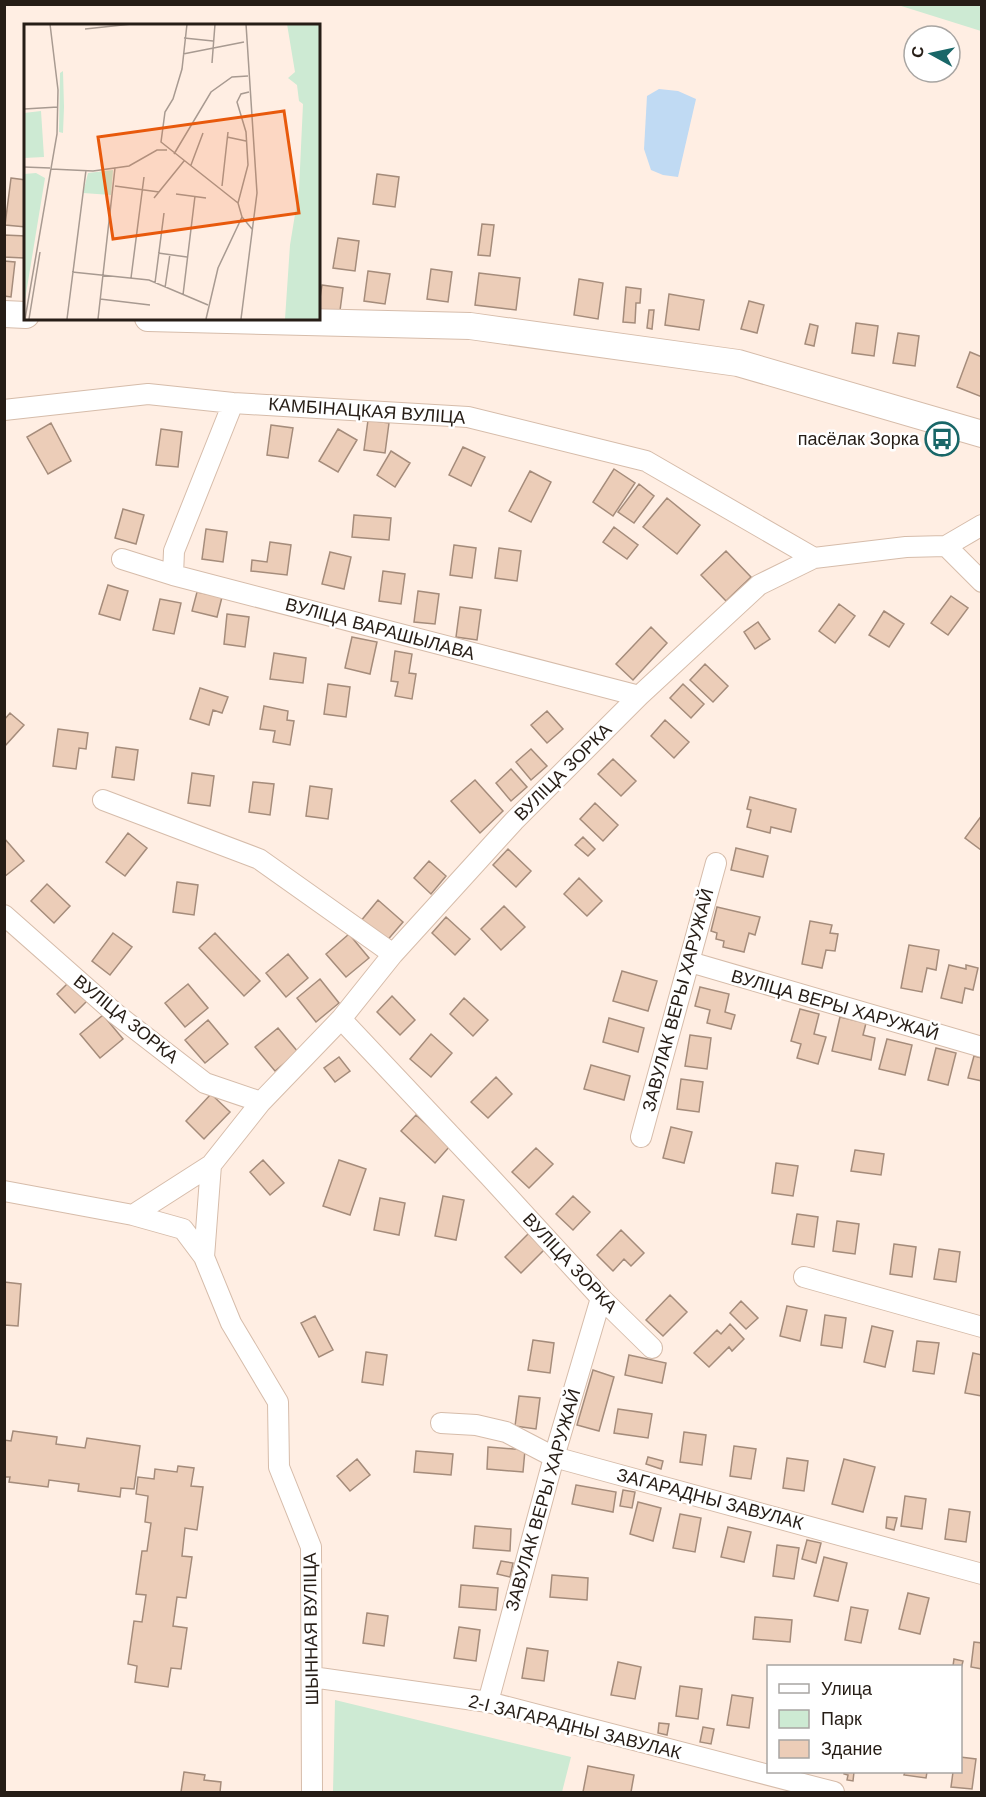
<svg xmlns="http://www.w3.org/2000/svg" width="986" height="1797" viewBox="0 0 986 1797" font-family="Helvetica,sans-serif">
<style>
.green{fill:#cdead3}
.water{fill:#c0daf3}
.building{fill:#eccdb8;stroke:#a58c7b;stroke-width:1.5}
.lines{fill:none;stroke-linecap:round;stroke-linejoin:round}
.minor-casing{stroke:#d6bcaa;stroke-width:22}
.tertiary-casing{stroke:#d6bcaa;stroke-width:28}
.minor{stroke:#fff;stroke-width:20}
.tertiary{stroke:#fff;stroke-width:26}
.labels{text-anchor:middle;stroke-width:5;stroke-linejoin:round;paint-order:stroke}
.street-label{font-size:18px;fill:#261d16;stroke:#fff}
.poi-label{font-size:18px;fill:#261d16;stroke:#fff;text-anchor:end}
.inset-road{fill:none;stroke:#a89a91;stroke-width:1.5}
.view{fill:#e8590c;fill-opacity:0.15;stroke:#e8590c;stroke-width:3}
.inset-edge{fill:none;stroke:#261d16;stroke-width:3}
</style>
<rect width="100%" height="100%" fill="#ffeee3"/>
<path class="green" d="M898,5H981V31Z
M335,1700L571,1757L562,1792H333Z"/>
<path class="water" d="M659,89L678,91L696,99L678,177L663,175L651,170L644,149L647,96Z"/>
<path class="building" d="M377,174L399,177L395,207L373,204Z
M11,178L26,180V227L5,225Z
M482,224L494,225L490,256L478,255Z
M4,235L26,236L24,258L4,257Z
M338,238L359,241L355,271L333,268Z
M4,261L15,262L11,297L4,296Z
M431,269L452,272L448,302L427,299Z
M368,271L390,274L385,304L364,301Z
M479,273L520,278L516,310L475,305Z
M579,279L603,283L598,319L574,315Z
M322,285L343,288L339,318L318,311Z
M626,287L641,289L640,303H636L635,323L623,322Z
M669,294L704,300L699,330L665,325Z
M749,301L764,305L757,333L741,329Z
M649,310H654L652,329L647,328Z
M856,323L878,326L874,356L852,353Z
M810,324L818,326L814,346L805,344Z
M898,333L919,336L915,366L893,363Z
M970,352L982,357V397L957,387Z
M368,420L389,423L385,453L364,450Z
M51,423L71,461L48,474L27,437Z
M271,425L293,428L288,458L267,455Z
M161,429L182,432L178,467L156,465Z
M338,429L357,440L338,472L319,461Z
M463,447L485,457L471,486L449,475Z
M391,451L410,463L395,487L377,475Z
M614,469L635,483L613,516L593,502Z
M530,471L551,482L531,522L509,511Z
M639,484L654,496L634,523L618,512Z
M667,498L700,525L677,554L643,527Z
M123,509L144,515L136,544L115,538Z
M354,515L391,518L389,540L352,537Z
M614,527L638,545L627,559L603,542Z
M206,529L227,532L223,562L202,559Z
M270,542L291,545L287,575L251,571L252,560L267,562Z
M454,545L476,548L472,578L450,575Z
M499,548L521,551L517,581L495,578Z
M726,551L751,577L726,601L701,575Z
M330,552L351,557L344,589L322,584Z
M383,571L405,574L401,604L379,601Z
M108,585L128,591L120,620L99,614Z
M418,591L439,594L435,624L414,622Z
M197,592L222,597L217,617L192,611Z
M951,596L968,608L948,635L931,623Z
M160,599L181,603L174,634L153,630Z
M839,604L855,616L835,643L819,631Z
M460,607L481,610L477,640L456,637Z
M884,611L904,624L889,647L869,635Z
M227,614L249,617L245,647L224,644Z
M758,622L770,639L755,649L744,632Z
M651,627L667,643L633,680L616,664Z
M352,637L377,642L370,674L345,668Z
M395,651L412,654L409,673L416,674L412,699L395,696L398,682L391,681Z
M274,653L306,658L303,683L270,679Z
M705,664L728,686L713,702L690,680Z
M328,684L350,687L346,717L324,714Z
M683,684L704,704L691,718L670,698Z
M200,688L228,697L222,713L213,710L209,725L190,719Z
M264,706L288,711L287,720L294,721L290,745L273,742L275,731L260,729Z
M547,711L563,729L547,743L531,725Z
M10,713L24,725L4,747V720Z
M665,720L689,742L674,758L651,736Z
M58,729L88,733L86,749L79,748L76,769L53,766Z
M116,747L138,750L134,780L112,777Z
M531,749L547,766L531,780L516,762Z
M613,759L636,781L621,796L598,774Z
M511,769L527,787L511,801L496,783Z
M192,773L214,776L210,806L188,803Z
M475,780L503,811L480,833L451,801Z
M253,782L274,784L270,815L249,812Z
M310,786L332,789L328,819L306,816Z
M750,797L796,809L791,832L771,827L770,833L747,827L751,810L747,809Z
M595,803L618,825L603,841L580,819Z
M982,815V850H981L965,838Z
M128,833L147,848L125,876L106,862Z
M583,837L595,849L588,856L575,845Z
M4,838L24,861L4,877Z
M736,848L768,856L763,877L731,870Z
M508,849L531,871L516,887L493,865Z
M429,861L446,876L431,894L414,878Z
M579,878L602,901L587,916L564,894Z
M177,882L198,885L194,915L173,912Z
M47,884L70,906L54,923L31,901Z
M378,900L403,922L385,943L360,922Z
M504,906L525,927L501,950L481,929Z
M717,907L760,917L755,935L749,933L744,952L723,947L724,941L716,939L717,933L711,931Z
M446,917L470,939L455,955L432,933Z
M810,921L832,925L830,933L838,934L835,951L826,950L822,968L802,964Z
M113,933L132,947L110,975L92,961Z
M215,933L260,981L244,996L199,948Z
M349,934L369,958L346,977L326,954Z
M909,945L939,950L936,970L927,968L922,992L901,988Z
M288,954L308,978L286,997L266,973Z
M949,965L966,969V965L978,968L973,990L965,988L962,1003L941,998Z
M622,971L657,981L648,1011L613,1001Z
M74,977L92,996L75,1013L57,994Z
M320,979L339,1003L316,1022L297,998Z
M188,984L208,1008L185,1027L165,1003Z
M700,987L729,994L725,1012L735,1015L731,1029L707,1023L710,1010L695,1006Z
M392,996L415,1020L400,1035L377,1012Z
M464,998L488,1020L473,1036L450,1014Z
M800,1009L819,1014L814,1034L826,1037L818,1064L797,1058L801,1044L791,1041Z
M103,1015L123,1039L100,1058L80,1034Z
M840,1017L866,1023L863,1035L875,1038L871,1060L832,1051Z
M609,1018L644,1028L638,1052L603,1042Z
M208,1020L228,1044L205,1063L185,1040Z
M278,1028L298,1052L275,1071L255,1047Z
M431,1034L452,1053L431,1077L410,1059Z
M690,1035L711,1038L707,1069L685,1066Z
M887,1039L912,1045L905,1075L879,1069Z
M936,1048L956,1053L948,1085L928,1080Z
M974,1056L982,1058V1081L968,1078Z
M339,1057L350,1071L335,1082L324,1068Z
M591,1065L630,1076L624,1100L584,1089Z
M496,1077L512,1094L488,1118L471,1102Z
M681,1079L703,1082L699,1112L677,1109Z
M211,1094L230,1112L204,1139L186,1121Z
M416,1115L450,1146L435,1163L401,1131Z
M671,1127L692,1132L684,1163L663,1158Z
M536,1148L553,1164L529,1188L512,1172Z
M855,1150L884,1154L881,1175L851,1171Z
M263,1160L284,1183L270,1195L250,1172Z
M339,1160L366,1169L350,1215L323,1206Z
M776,1163L798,1166L793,1196L772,1193Z
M443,1196L464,1200L456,1240L435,1236Z
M573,1196L590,1212L573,1230L556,1214Z
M380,1198L405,1203L399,1235L374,1230Z
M797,1214L818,1217L814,1247L792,1244Z
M837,1221L859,1224L855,1254L833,1251Z
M621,1230L644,1253L631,1266L624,1259L613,1271L597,1255Z
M529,1233L545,1249L521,1273L505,1257Z
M894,1244L916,1247L912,1277L890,1274Z
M939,1249L960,1252L956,1282L934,1279Z
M4,1282L21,1284L18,1326L4,1325Z
M670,1295L687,1312L663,1336L646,1320Z
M741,1301L758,1318L746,1329L730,1313Z
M787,1306L807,1310L800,1341L780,1336Z
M825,1315L846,1318L842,1348L821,1345Z
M315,1316L333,1350L319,1357L301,1323Z
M730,1324L744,1339L732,1351L729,1347L709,1367L694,1353L717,1330L721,1334Z
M872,1326L893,1331L885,1367L864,1362Z
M533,1340L554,1343L550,1373L528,1370Z
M917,1341L939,1343L934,1374L913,1371Z
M366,1352L387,1355L383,1385L362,1382Z
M973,1353L982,1355V1396L965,1393Z
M629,1355L666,1363L662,1383L625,1375Z
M593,1370L614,1377L599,1431L577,1425Z
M519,1396L540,1398L536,1429L515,1426Z
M618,1409L652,1414L648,1438L614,1433Z
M13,1431L57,1437L56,1444L85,1448L87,1438L140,1446L134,1489L121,1488L120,1497L78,1491L79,1484L49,1480L48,1487L9,1482L10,1477H4V1440L11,1441Z
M684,1432L706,1435L702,1465L680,1462Z
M734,1446L756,1449L751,1479L730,1476Z
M488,1447L525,1450L523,1472L487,1469Z
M416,1451L453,1454L451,1475L414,1472Z
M648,1457L663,1461L661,1469L646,1464Z
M787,1458L808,1461L804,1491L783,1488Z
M357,1459L370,1475L350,1491L337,1476Z
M844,1459L875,1467L863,1512L832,1504Z
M178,1466L194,1468L191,1486L203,1487L197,1530L185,1528L182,1556L192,1557L186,1598L177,1597L173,1626L187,1628L181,1669L171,1668L168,1687L135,1682L137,1666L128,1664L134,1621L142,1622L146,1595L136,1594L142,1551H147L151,1523L145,1522L148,1496L136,1494L138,1477L154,1479L155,1469L177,1472Z
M576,1485L616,1492L613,1512L572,1504Z
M623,1490L635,1492L632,1508L620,1506Z
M905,1496L926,1499L922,1529L901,1526Z
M638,1502L661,1508L653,1541L630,1534Z
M949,1509L970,1512L966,1542L945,1539Z
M680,1514L701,1518L695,1552L673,1548Z
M887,1517L897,1518L894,1530L886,1528Z
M475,1526L511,1529L510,1551L473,1548Z
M728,1527L751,1532L744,1562L721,1557Z
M807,1540L821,1543L816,1563L802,1559Z
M777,1545L799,1548L794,1579L773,1576Z
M824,1557L847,1563L838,1601L814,1596Z
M501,1561L513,1563L510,1577L497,1574Z
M552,1575L588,1578L587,1600L550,1597Z
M461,1585L498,1588L496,1610L459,1607Z
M908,1593L929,1598L920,1634L899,1629Z
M851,1607L868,1610L861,1643L845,1640Z
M367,1613L388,1616L384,1646L363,1643Z
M755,1617L792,1620L790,1642L753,1639Z
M459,1627L480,1630L476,1661L454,1658Z
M974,1642L982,1643V1669L971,1667Z
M527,1648L548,1651L544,1681L522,1678Z
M954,1659L963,1661L960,1673V1666H953Z
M618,1662L641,1667L635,1699L611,1695Z
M680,1686L702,1689L698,1719L676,1716Z
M732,1695L753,1698L749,1728L727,1725Z
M659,1723L669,1724L667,1735L658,1733Z
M703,1727L714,1729L711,1744L700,1742Z
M960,1757L976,1759L972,1789L951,1787L953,1772H960Z
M588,1766L634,1775L631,1792H583Z
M184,1772L205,1775L204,1780L221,1782L220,1792H181Z
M844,1772H854L853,1781L847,1780L848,1775L844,1774Z
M905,1772H927L926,1778L904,1775Z"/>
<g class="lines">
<g class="minor-casing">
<path id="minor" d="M4,410L148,394L233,403L468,417L646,461L814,558L906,547L946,546L982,525
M946,546L982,582
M122,559L173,575L639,696
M173,575L174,551L233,403
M103,800L259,859L393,954
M4,915L116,1014L205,1083L261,1102
M690,962L982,1047
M341,1019L490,1177L601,1298L652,1348
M641,1137L716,863
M211,1165L204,1257L231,1323L278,1402L279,1467L311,1547L312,1792
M4,1191L133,1215L211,1165L261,1102L341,1019L393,954L514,821L639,696L759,585L814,558
M133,1215L183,1229L204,1257
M804,1277L982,1327
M441,1423L476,1425L506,1432L554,1457L982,1574
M312,1677L488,1702L834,1792
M488,1702L554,1457L601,1298"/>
</g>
<g class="tertiary-casing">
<path id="tertiary" d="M4,314L26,315
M148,318L470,326L738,363L982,434"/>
</g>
<use href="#minor" class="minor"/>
<use href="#tertiary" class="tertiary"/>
</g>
<defs>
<g id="bus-ring" transform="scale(1.725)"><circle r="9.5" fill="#fff" stroke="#196768" stroke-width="1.5"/><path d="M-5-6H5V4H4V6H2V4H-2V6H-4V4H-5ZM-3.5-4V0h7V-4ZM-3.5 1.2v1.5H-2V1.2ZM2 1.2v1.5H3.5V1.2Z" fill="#196768"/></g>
</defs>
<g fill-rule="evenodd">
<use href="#bus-ring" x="942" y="439"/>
</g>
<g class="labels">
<g class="street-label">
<text transform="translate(367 411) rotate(4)" y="6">КАМБІНАЦКАЯ ВУЛІЦА</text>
<text transform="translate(380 629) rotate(15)" y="6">ВУЛІЦА ВАРАШЫЛАВА</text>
<text transform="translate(563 772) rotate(-45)" y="6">ВУЛІЦА ЗОРКА</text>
<text transform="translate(678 1000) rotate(-75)" y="6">ЗАВУЛАК ВЕРЫ ХАРУЖАЙ</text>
<text transform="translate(835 1005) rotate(16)" y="6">ВУЛІЦА ВЕРЫ ХАРУЖАЙ</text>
<text transform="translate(126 1019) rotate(39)" y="6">ВУЛІЦА ЗОРКА</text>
<text transform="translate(570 1263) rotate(47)" y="6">ВУЛІЦА ЗОРКА</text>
<text transform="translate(710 1499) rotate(15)" y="6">ЗАГАРАДНЫ ЗАВУЛАК</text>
<text transform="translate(543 1500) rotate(-74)" y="6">ЗАВУЛАК ВЕРЫ ХАРУЖАЙ</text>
<text transform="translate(311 1629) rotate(-91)" y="6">ШЫННАЯ ВУЛІЦА</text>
<text transform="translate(575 1727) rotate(14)" y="6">2-І ЗАГАРАДНЫ ЗАВУЛАК</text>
</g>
<g class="poi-label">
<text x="919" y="445">пасёлак Зорка</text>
</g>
</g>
<g transform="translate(24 24)">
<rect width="296" height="296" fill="#ffeee3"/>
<path d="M263,0H295V295H261L266,221L275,166L279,80L275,77L273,61L264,54L271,48ZM39,47L40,83L39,109L35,108L36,49ZM17,87L20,133L0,134V89ZM89,146L87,171L59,169L64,149ZM12,149L21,154L0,282V150Z" fill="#cdead3"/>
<path class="inset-road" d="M163,0L158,45L149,75L141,88L137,118L214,179M61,5L108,0M160,14L189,17M159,30L220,18M188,39L191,0M225,68L217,70L213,78L222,108L224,141L214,179L218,193L228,205M0,85L34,83M203,113L222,117M150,130L187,68L208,53L224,52M167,141L179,109M0,143L26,144M27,145L69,147L105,142L133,126H143M91,162L135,168M198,162L204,108M152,170L182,174M130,174L160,137M134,229L163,233M48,248L125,256L184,281M107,254L120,153M131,259L140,189M141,264L146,230M159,271L171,172M76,275L126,281M1,295L33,110L34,66L26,0M5,295L16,228M43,295L62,146M74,295L91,144M182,295L194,244L218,193M217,295L233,169L222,0"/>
<path class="view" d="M260,87L275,189L89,215L74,113Z"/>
<rect width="296" height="296" class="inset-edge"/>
</g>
<rect width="986" height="1797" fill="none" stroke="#261d16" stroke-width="12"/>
<rect x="767" y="1665" width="195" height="108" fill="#ffffff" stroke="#a8a5a2" stroke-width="1.5"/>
<rect x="779" y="1684" width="30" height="9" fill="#ffffff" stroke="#a8a5a2" stroke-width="1.5"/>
<text x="821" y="1695" font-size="18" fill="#261d16">Улица</text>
<rect x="779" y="1710" width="30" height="18" fill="#cdead3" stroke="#a8a5a2" stroke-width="1.5"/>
<text x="821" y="1725" font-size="18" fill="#261d16">Парк</text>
<rect x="779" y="1740" width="30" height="18" fill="#eccdb8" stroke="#a8a5a2" stroke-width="1.5"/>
<text x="821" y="1755" font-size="18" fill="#261d16">Здание</text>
<g transform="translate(932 54) rotate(278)"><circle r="28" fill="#ffffff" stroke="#a8a5a2" stroke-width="1.5"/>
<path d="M0-4.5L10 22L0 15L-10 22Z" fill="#196768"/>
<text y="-9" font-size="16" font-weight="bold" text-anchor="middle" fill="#261d16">С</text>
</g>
</svg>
